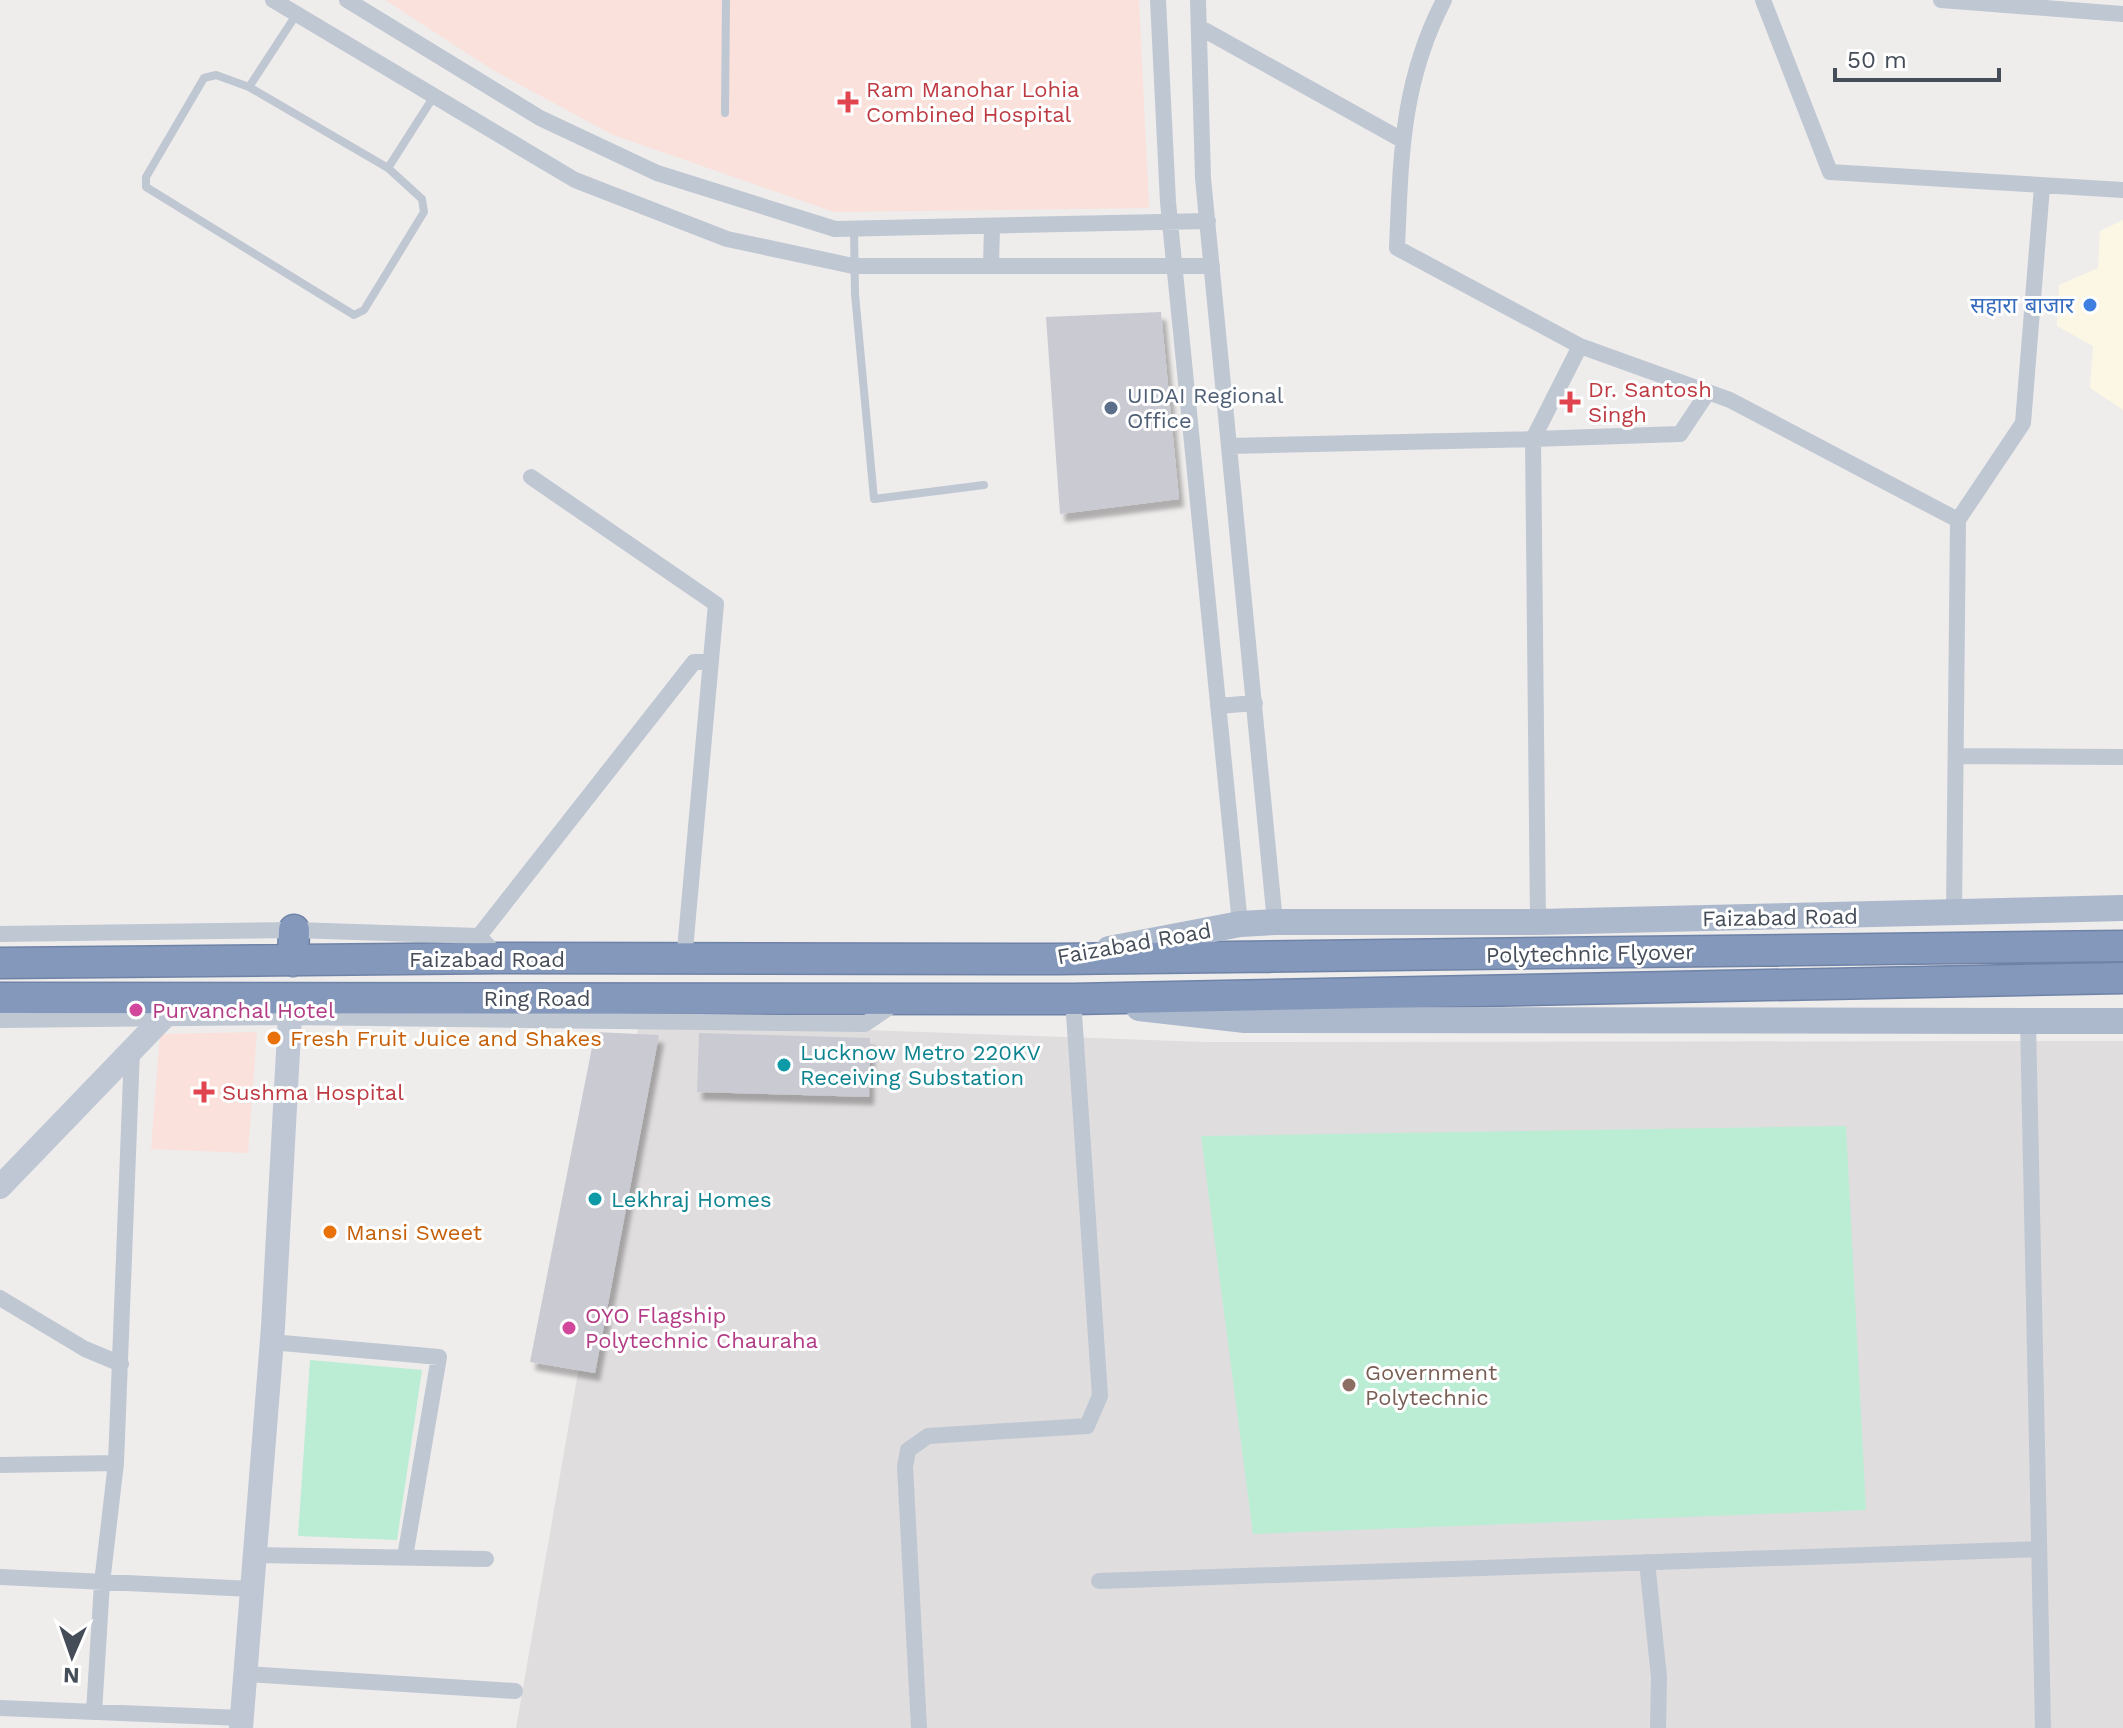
<svg xmlns="http://www.w3.org/2000/svg" width="2123" height="1728" viewBox="0 0 2123 1728" font-family="'Work Sans','Noto Sans Devanagari',sans-serif">
<style>
.commercial{fill:#fbf7e4}
.education{fill:#e0ddde}
.medical{fill:#fae1db}
.green{fill:#baedd4}
.building{fill:#c9cad2;filter:url(#shadow)}
.lines{fill:none;stroke-linecap:round;stroke-linejoin:round}
.highway-casing{stroke:#6f83a7;stroke-width:33}
.lane{stroke:#bfc7d2;stroke-width:8}
.street{stroke:#bfc7d2;stroke-width:16}
.secondary{stroke:#bfc7d5;stroke-width:24}
.primary{stroke:#acb8cb;stroke-width:26}
.highway{stroke:#8498bb;stroke-width:30}
.health-dot{fill:#e0444e;stroke:#fff;stroke-width:3}
.shop-dot{fill:#3f7fe0;stroke:#fff;stroke-width:3}
.service-dot{fill:#5c6f8a;stroke:#fff;stroke-width:3}
.hotel-dot{fill:#d1479c;stroke:#fff;stroke-width:3}
.food-dot{fill:#e8710a;stroke:#fff;stroke-width:3}
.culture-dot{fill:#0f9aa8;stroke:#fff;stroke-width:3}
.education-dot{fill:#8d6e63;stroke:#fff;stroke-width:3}
.labels{text-anchor:middle;stroke-width:6;stroke-linejoin:round;paint-order:stroke}
.health-label{font-size:22px;fill:#be3a42;stroke:#fff;text-anchor:start}
.shop-label{font-size:22px;fill:#366cbe;stroke:#fff;text-anchor:end}
.service-label{font-size:22px;fill:#4e5e75;stroke:#fff;text-anchor:start}
.street-label{font-size:22px;fill:#454d59;stroke:#fff}
.hotel-label{font-size:22px;fill:#b23c85;stroke:#fff;text-anchor:start}
.food-label{font-size:22px;fill:#c56008;stroke:#fff;text-anchor:start}
.culture-label{font-size:22px;fill:#0d838f;stroke:#fff;text-anchor:start}
.education-label{font-size:22px;fill:#785e54;stroke:#fff;text-anchor:start}
</style>
<defs>
<filter id="shadow"><feDropShadow dx="5" dy="8" stdDeviation="2" flood-color="#0004"/></filter>
</defs>
<rect width="100%" height="100%" fill="#efecec"/>
<path class="commercial" d="M2123,220V410L2090,388L2093,346L2057,326L2059,285L2098,268L2100,231Z"/>
<path class="education" d="M639,1022L1205,1042L2123,1041V1728H516Z"/>
<path class="medical" d="M385,0H1139L1149,208L834,212L613,135L493,70Z
M257,1032L248,1153L151,1149L160,1034Z"/>
<path class="green" d="M1846,1126L1866,1510L1253,1534L1201,1136Z
M310,1360L422,1370L397,1540L298,1536Z"/>
<path class="building" d="M1161,312L1179,499L1060,514L1046,317Z
M595,1032L659,1035L595,1373L530,1362Z
M699,1033L870,1038L869,1097L697,1092Z"/>
<g class="lines">
<g class="highway-casing">
<path id="highway" d="M293,961L294,930
M0,963L499,958L1058,959L2123,946
M0,998L1073,999L2123,978"/>
</g>
<path class="lane" d="M296,15L249,87L216,75L204,78L146,177V187L354,315L364,310L424,212L422,199L388,168L434,96
M249,87L388,168
M725,113L726,0
M854,229L855,294L874,499L984,485"/>
<path class="street" d="M273,0L575,180L727,239L853,266H1212
M347,0L540,118L657,173L835,229L1208,221
M1158,0L1168,202L1240,924
M1198,0L1203,178L1275,922
M1444,0C1401,83 1401,157 1397,248L1580,346L1533,439L1680,434L1708,392
M1763,0L1830,172L2123,190
M1941,0L2123,14
M1199,27L1402,140
M991,266L992,227
M1580,346L1730,400L1958,520
M1230,446L1533,439L1538,922
M531,477L716,604L684,961
M1218,706L1255,703
M1956,756L2123,757
M1954,914L1958,520L2023,423L2042,187
M0,934L294,930L479,936L499,958
M479,936L694,662H711
M0,1020L290,1017L865,1024L897,1002
M2028,1021L2043,1728
M0,1298L85,1349L121,1364
M271,1342L439,1357L405,1557
M0,1465L116,1463
M254,1555L486,1559
M1647,1562L1659,1677L1658,1728
M0,1577L252,1589
M1099,1581L2039,1549
M245,1674L515,1691
M0,1708L241,1718
M94,1712L102,1583L116,1463L132,1051
M919,1728L905,1467L908,1450L928,1436L1087,1426L1100,1396L1073,999"/>
<path class="secondary" d="M0,1187L162,1019
M241,1728L273,1327L291,997"/>
<path class="primary" d="M1109,949L1240,924L1275,922H1538L2123,908
M1139,1008L1245,1020L2123,1021"/>
<use href="#highway" class="highway"/>
</g>
<g class="health-dot">
<path d="M844 90h8v8h8v8h-8v8h-8v-8h-8v-8h8z"/>
<path d="M1566 390h8v8h8v8h-8v8h-8v-8h-8v-8h8z"/>
<path d="M200 1080h8v8h8v8h-8v8h-8v-8h-8v-8h8z"/>
</g>
<circle class="shop-dot" cx="2090" cy="305" r="8"/>
<circle class="service-dot" cx="1111" cy="408" r="8"/>
<g class="hotel-dot">
<circle cx="136" cy="1010" r="8"/>
<circle cx="569" cy="1328" r="8"/>
</g>
<g class="food-dot">
<circle cx="274" cy="1038" r="8"/>
<circle cx="330" cy="1232" r="8"/>
</g>
<g class="culture-dot">
<circle cx="784" cy="1065" r="8"/>
<circle cx="595" cy="1199" r="8"/>
</g>
<circle class="education-dot" cx="1349" cy="1385" r="8"/>
<g class="labels">
<g class="health-label">
<text x="866" y="97">Ram Manohar Lohia<tspan x="866" dy="25">Combined Hospital</tspan></text>
<text x="1588" y="397">Dr. Santosh<tspan x="1588" dy="25">Singh</tspan></text>
<text x="222" y="1100">Sushma Hospital</text>
</g>
<g class="shop-label">
<text x="2074" y="313">सहारा बाजार</text>
</g>
<g class="service-label">
<text x="1127" y="403">UIDAI Regional<tspan x="1127" dy="25">Office</tspan></text>
</g>
<g class="street-label">
<text transform="translate(1780 917) rotate(-1)" y="8">Faizabad Road</text>
<text transform="translate(1134 943) rotate(-10)" y="8">Faizabad Road</text>
<text transform="translate(1590 953) rotate(-1)" y="8">Polytechnic Flyover</text>
<text x="487" y="967">Faizabad Road</text>
<text x="537" y="1006">Ring Road</text>
</g>
<g class="hotel-label">
<text x="152" y="1018">Purvanchal Hotel</text>
<text x="585" y="1323">OYO Flagship<tspan x="585" dy="25">Polytechnic Chauraha</tspan></text>
</g>
<g class="food-label">
<text x="290" y="1046">Fresh Fruit Juice and Shakes</text>
<text x="346" y="1240">Mansi Sweet</text>
</g>
<g class="culture-label">
<text x="800" y="1060">Lucknow Metro 220KV<tspan x="800" dy="25">Receiving Substation</tspan></text>
<text x="611" y="1207">Lekhraj Homes</text>
</g>
<g class="education-label">
<text x="1365" y="1380">Government<tspan x="1365" dy="25">Polytechnic</tspan></text>
</g>
</g>
<g transform="translate(72 1656) rotate(182)" stroke="#ffffff" stroke-width="6" paint-order="stroke">
<path d="M0-6L14 30L0 20L-14 30Z" fill="#454d59"/>
<text y="-12" font-size="22" font-weight="bold" text-anchor="middle" fill="#454d59">N</text>
</g>
<path d="M1835 68v12h164v-12" fill="none" stroke="#454d59" stroke-width="4"/>
<text x="1847" y="68" font-size="24" fill="#454d59" stroke="#ffffff" stroke-width="6" paint-order="stroke">50 m</text>
</svg>
